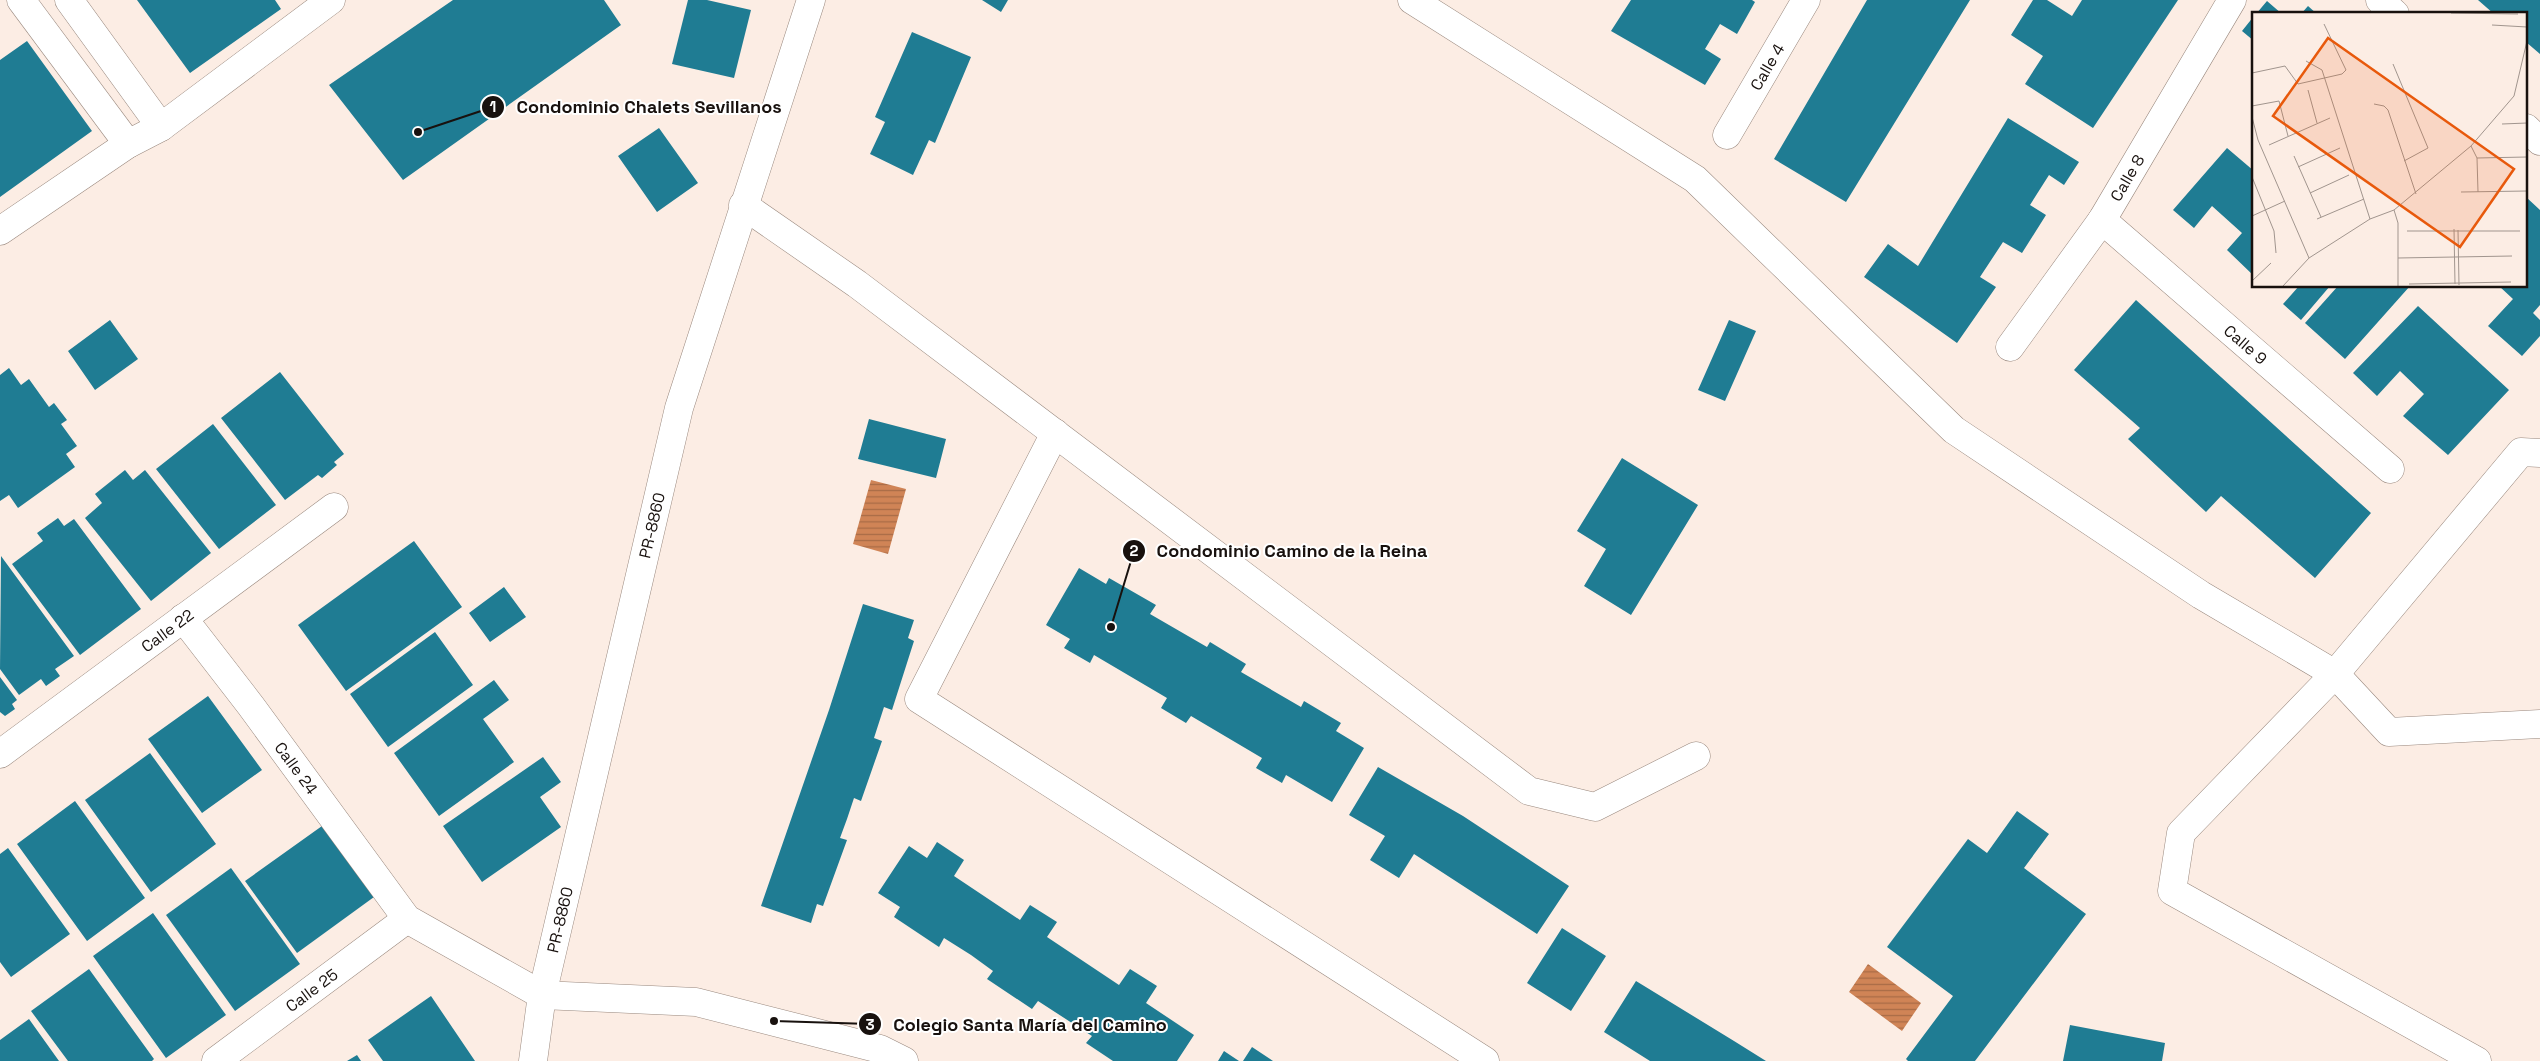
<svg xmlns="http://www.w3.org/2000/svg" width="2540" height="1061" viewBox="0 0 2540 1061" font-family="'Space Grotesk',sans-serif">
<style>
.water{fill:url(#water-rules)}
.building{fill:#1f7c93}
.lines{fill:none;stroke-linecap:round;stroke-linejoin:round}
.minor-casing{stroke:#99887e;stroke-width:29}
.minor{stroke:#fff;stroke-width:28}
.labels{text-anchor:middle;stroke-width:4;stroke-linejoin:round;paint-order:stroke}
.street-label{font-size:16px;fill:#18110e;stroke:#fff}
.inset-road{fill:none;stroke:#a1958e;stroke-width:1}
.view{fill:#e8590c;fill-opacity:0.15;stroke:#e8590c;stroke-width:2.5}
.inset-edge{fill:none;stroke:#18110e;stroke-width:2.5}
.leader{fill:none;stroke:#18110e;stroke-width:2}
.callout-dot{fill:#18110e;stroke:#fff;stroke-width:2}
.mark-label{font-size:15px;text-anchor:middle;font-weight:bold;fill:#fff}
.callout-label{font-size:18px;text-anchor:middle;font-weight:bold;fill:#18110e;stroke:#fff;stroke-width:4;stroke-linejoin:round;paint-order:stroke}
</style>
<defs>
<pattern id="water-rules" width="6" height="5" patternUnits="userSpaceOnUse" patternTransform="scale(1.25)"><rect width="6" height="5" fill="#d08456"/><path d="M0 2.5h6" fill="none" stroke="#a86b46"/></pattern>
</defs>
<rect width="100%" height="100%" fill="#fcede4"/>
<path class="water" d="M871,480L906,489L888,554L853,544Z
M1868,964L1921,1003L1902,1031L1849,992Z"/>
<path class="building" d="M137,0H275L281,9L190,73Z
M453,0H604L621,25L403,180L329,85Z
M688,0H707L751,10L734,78L672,64Z
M982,0H1008L1001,12Z
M1631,0H1752L1755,2L1737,34L1720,24L1705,49L1721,59L1705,85L1611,31Z
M1867,0H1970L1846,202L1774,159Z
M2033,0H2047L2072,16L2082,0H2178L2093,128L2025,84L2043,56L2011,35Z
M2478,0H2540V54L2526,42V14H2494Z
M2267,1L2282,14H2256Z
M2308,6L2317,14H2301Z
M2254,16V41L2242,31Z
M912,32L971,57L935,143L929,140L913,175L870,154L885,122L875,117Z
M27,41L92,131L0,197V60Z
M2008,118L2079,162L2064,185L2049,175L2030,205L2046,215L2022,253L2003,242L1980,277L1996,287L1957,343L1864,277L1888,244L1918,266Z
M659,128L698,183L657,212L618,156Z
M2227,148L2254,171V276L2227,250L2242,233L2212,206L2194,228L2173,210Z
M2526,197L2540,210V305L2533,313L2540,320V336L2522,356L2488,326L2513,299L2499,286H2526Z
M2299,286H2330L2301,320L2283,304Z
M2338,286H2410L2345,359L2305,323Z
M2136,300L2371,513L2315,578L2221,496L2206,512L2128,439L2140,428L2074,370Z
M2418,306L2509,390L2448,455L2403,416L2424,394L2400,371L2377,396L2353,373Z
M110,320L138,359L95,390L68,351Z
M1729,320L1756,331L1725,401L1698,390Z
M9,368L21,385L29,379L49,407L54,403L67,420L61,424L77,446L66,454L75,467L18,508L9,495L0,501V375Z
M280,372L344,454L334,462L337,465L322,478L318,475L285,500L221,418Z
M869,419L946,439L936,478L858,459Z
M213,424L276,505L219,549L156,469Z
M1622,458L1698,505L1631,615L1584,586L1606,549L1577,531Z
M125,470L133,480L145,470L211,553L151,601L85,518L102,503L95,494Z
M58,518L64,526L74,519L141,609L80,655L12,564L43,541L37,533Z
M414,541L462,607L346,691L298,625Z
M1,556L74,656L55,669L60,676L46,686L41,679L19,695L0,669Z
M1079,568L1106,584L1109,578L1156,605L1150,614L1207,647L1210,642L1246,664L1241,672L1301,707L1304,701L1341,723L1336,731L1364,748L1332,802L1286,775L1282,783L1256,768L1262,758L1191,716L1186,723L1161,708L1167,698L1094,655L1090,663L1064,648L1070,639L1046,625Z
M504,587L526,617L490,642L469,613Z
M863,604L914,620L908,638L914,641L892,710L884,707L874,738L882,741L861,801L854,798L847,819L840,838L847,840L823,906L817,904L811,923L761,906L829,710Z
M435,632L473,685L388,747L350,694Z
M0,677L17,700L12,704L15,709L5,716L0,712Z
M494,680L509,700L483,719L514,762L439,816L394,753Z
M208,696L262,770L202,813L148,739Z
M150,753L216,844L151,892L85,800Z
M543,757L561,782L540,797L561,827L482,882L443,826Z
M1378,767L1463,816L1569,886L1537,934L1414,854L1399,878L1370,860L1385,836L1349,815Z
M75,801L145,898L87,941L17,844Z
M2017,811L2049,834L2024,868L2086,914L1975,1061H1908L1906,1059L1953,996L1887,947L1968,839L1987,853Z
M322,826L374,897L297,953L245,881Z
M937,842L964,860L954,876L1020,920L1030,905L1057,922L1047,937L1119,985L1130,969L1157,986L1146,1003L1194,1035L1177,1061H1113L1086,1043L1092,1036L1038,1001L1032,1009L987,979L993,971L971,955L944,938L939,947L894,917L900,907L878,893L909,846L927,858Z
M8,848L70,934L11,977L0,962V854Z
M231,868L300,964L235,1011L166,915Z
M153,913L226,1015L166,1058L93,956Z
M1562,928L1606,956L1571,1011L1527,983Z
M89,969L154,1059L152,1061H68L31,1011Z
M1636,981L1734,1041L1766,1061H1650L1604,1032Z
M431,996L475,1061H383L368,1040Z
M29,1019L59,1061H0V1040Z
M2070,1025L2165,1043L2162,1061H2063Z
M1252,1047L1273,1061H1243Z
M1224,1051L1239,1061H1218Z
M357,1055L361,1061H347Z"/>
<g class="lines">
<g class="minor-casing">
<g id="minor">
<path d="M21,0L128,144"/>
<path d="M69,0L161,127"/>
<path d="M1412,0L1695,179L1954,430L2201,595L2335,674L2389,732L2540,724"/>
<path d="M2380,0L2395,14"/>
<path d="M2526,128L2540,141"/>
<path id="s1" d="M1727,135L1806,0"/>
<path d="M743,205L857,284L1529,791L1595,807L1696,756"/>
<path id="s2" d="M2102,220L2390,469"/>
<path d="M0,231L128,144L161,127L331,0"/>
<path id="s3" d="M2010,347L2102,220L2232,0"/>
<path d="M1055,433L919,699L1485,1061"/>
<path id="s4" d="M183,618L251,706L407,919L542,995L696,1002L880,1049L904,1061"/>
<path id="s5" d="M0,754L334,507"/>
<path id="s6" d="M216,1061L407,919"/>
<path id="s7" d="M533,1061L542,995L679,408L811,0"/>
<path d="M2477,1061L2172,891L2181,833L2335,674L2521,452L2540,453"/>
</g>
</g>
<use href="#minor" class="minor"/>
</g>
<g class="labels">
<g class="street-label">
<text dy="6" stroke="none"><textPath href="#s1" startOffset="79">Calle 4</textPath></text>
<text dy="6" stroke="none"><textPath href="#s3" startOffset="206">Calle 8</textPath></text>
<text dy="6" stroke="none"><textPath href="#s2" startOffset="190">Calle 9</textPath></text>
<text dy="6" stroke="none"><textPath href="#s7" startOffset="549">PR-8860</textPath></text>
<text dy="6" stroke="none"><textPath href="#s5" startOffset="208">Calle 22</textPath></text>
<text dy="6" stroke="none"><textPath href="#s4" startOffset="188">Calle 24</textPath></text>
<text dy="6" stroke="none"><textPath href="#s7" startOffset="144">PR-8860</textPath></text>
<text dy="6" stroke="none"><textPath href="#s6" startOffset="119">Calle 25</textPath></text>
</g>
</g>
<g transform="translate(2252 12)">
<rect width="275" height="275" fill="#fcede4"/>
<path class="inset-road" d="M199,1L266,2M240,13L275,15M54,49L70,58L118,207M141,52L176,136L152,149M0,61L33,54L46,72L90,62L94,58L72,12M56,78L65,111M122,92L132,94L136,98L164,182M0,94L27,89L36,124M0,105L6,128L57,246M250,112L275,111M17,133L78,106M219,134L225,146L226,180M42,144L69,205M225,146L275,145M46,155L88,136M0,165L22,219L24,241M209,180L275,179M58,181L97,163M142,198L146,211V274M0,204L33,189M65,207L112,187M202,217L203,272M206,218L207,273M155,219H268M146,246L260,244M0,269L19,251M157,272L259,270M31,274L57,246L118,207L142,198L219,134L262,84L275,29"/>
<path class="view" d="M76,26L262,157L208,235L21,104Z"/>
<rect width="275" height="275" class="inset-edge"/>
</g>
<path class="leader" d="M418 132L493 107M1111 627L1134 551M774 1021L870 1024"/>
<g class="callout-dot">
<circle cx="418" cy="132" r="5"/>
<circle cx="1111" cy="627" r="5"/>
<circle cx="774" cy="1021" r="5"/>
<circle cx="493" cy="107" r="12"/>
<circle cx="1134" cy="551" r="12"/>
<circle cx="870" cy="1024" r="12"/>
</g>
<g class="mark-label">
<text x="493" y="112">1</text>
<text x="1134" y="556">2</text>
<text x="870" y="1030">3</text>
</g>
<g class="callout-label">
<text x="649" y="113">Condominio Chalets Sevillanos</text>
<text x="1292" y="557">Condominio Camino de la Reina</text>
<text x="1030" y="1031">Colegio Santa María del Camino</text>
</g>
</svg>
